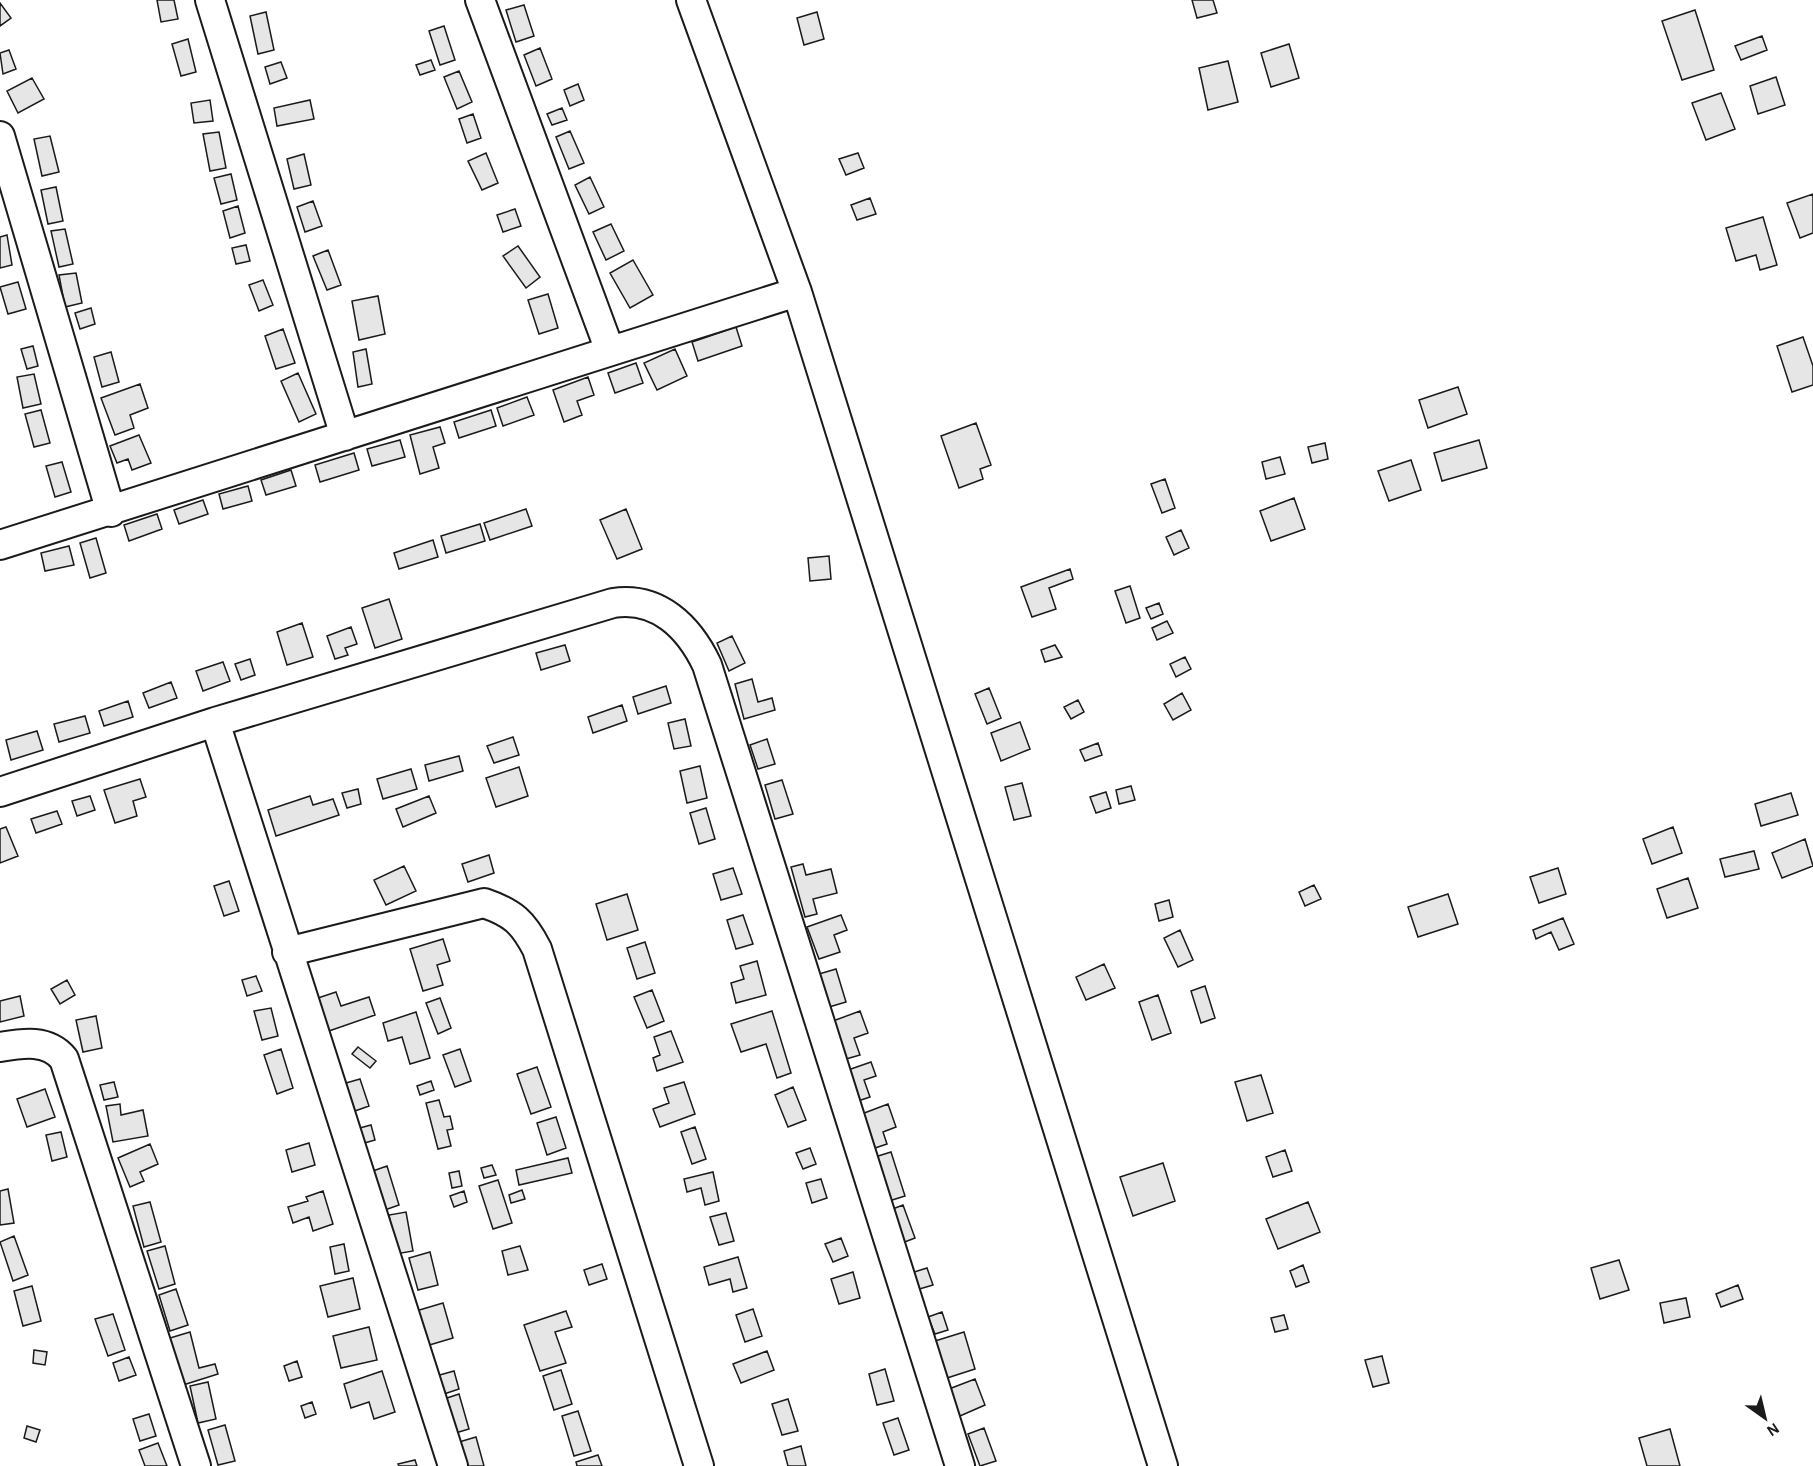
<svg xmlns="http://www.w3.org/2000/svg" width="1813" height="1466" viewBox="0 0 1813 1466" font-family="'Alegreya Sans',sans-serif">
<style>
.building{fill:#e6e6e6;stroke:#1a1a1a;stroke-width:1.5}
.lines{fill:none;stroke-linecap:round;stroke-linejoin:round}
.street-casing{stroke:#1a1a1a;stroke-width:32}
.street{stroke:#fff;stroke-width:28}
</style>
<rect width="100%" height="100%" fill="#fff"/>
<path class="building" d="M157,0H174L178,19L161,22Z
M1192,0H1213L1217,13L1197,18Z
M0,3L11,18L0,26Z
M524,5L534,36L516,42L506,10Z
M1695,10L1714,70L1682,80L1662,21Z
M266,12L274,50L258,54L250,16Z
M817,12L824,39L804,45L797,18Z
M444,26L455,60L440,65L429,31Z
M1762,36L1767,50L1741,60L1735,46Z
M188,39L196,72L181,76L172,44Z
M1289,44L1299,78L1271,87L1261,53Z
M540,48L552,79L536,86L524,55Z
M9,50L16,69L3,74L0,53Z
M431,60L435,70L420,75L416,65Z
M1228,61L1238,102L1208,110L1199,68Z
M281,62L287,78L270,84L265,67Z
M459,71L472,102L457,109L444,77Z
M1776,77L1785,105L1758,114L1750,86Z
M32,78L44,99L18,113L7,91Z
M578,84L584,100L570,106L564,90Z
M1721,93L1735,129L1706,140L1692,103Z
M210,100L213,121L194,123L191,103Z
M310,100L314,119L277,126L274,108Z
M562,108L567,120L552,125L547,114Z
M473,114L481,138L467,143L459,119Z
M570,131L584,163L569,169L556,137Z
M219,132L226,168L210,171L203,134Z
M50,136L59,172L42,176L34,139Z
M486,153L498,183L482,190L468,161Z
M858,153L864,168L846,175L839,159Z
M304,154L311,185L294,189L287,159Z
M231,174L237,200L221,204L214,178Z
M590,177L604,207L589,214L575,185Z
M56,187L63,221L48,224L41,190Z
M1813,194V233L1800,238L1787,203Z
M870,198L876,214L857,220L851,205Z
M313,201L322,226L305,232L297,207Z
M238,206L245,233L230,238L223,211Z
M515,209L521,226L503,232L497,215Z
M1763,217L1777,265L1760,270L1756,255L1736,261L1726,228Z
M611,224L624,251L606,260L593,232Z
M65,229L73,264L59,267L51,231Z
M7,235L12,265L0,268V237Z
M246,245L250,261L236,264L232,248Z
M518,246L540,277L526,288L503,256Z
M328,250L341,285L327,290L313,256Z
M633,260L653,295L630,308L610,273Z
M76,273L82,303L65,307L59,275Z
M263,280L273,305L259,311L249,285Z
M18,282L26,309L8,314L0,287Z
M548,294L558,328L539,334L528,300Z
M378,296L385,334L359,340L352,301Z
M91,308L95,324L80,329L75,313Z
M736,327L742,346L698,361L692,342Z
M283,329L295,363L276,369L265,336Z
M1803,337L1813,366V385L1792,392L1777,346Z
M33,346L38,366L27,369L21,349Z
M366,349L372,384L358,387L353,352Z
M675,349L687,376L657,390L644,363Z
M111,352L119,382L102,387L94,357Z
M636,363L643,383L615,393L608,373Z
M298,373L316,414L299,422L281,381Z
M34,374L41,404L23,408L17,377Z
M588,377L594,395L577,401L582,415L564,422L553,390Z
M140,384L148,408L130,415L134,428L115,435L101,398Z
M1458,387L1467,414L1428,428L1419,400Z
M527,397L534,415L503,426L497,408Z
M41,410L50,443L34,447L25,414Z
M491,410L496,426L459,438L454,422Z
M976,423L991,465L980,469L983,479L959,488L941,436Z
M440,427L445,443L433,447L439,468L420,474L410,435Z
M139,435L151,463L132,470L128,459L117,463L110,446Z
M400,440L405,457L372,466L367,449Z
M1479,440L1487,468L1442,481L1434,453Z
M1325,443L1328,459L1312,463L1308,447Z
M354,453L359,470L320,482L315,465Z
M1280,457L1285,474L1266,479L1262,462Z
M1411,460L1421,490L1389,501L1378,471Z
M62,462L71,492L55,497L46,466Z
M291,470L296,486L266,495L261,480Z
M1165,479L1175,508L1162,513L1151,484Z
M248,486L252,501L223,509L219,494Z
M1294,498L1305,529L1271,541L1260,511Z
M203,500L208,514L179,524L174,510Z
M526,509L532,526L490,540L484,523Z
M626,509L642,549L617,559L600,520Z
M157,514L162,529L129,541L124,525Z
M480,524L485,541L446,553L441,536Z
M1181,530L1189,548L1174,555L1166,537Z
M96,538L106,573L90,578L80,543Z
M433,540L438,557L399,569L394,553Z
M69,546L74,565L45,571L41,553Z
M829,556L831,579L810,581L808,558Z
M1070,569L1073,579L1049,588L1056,609L1032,617L1021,587Z
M1130,586L1140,618L1126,623L1115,591Z
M389,599L402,639L375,648L362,608Z
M1159,603L1163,614L1151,619L1146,608Z
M1167,621L1173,633L1157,640L1152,628Z
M302,623L313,657L287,665L277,632Z
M351,627L357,644L345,648L348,655L335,659L327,636Z
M732,636L745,663L729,671L717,643Z
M565,645L570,661L541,670L536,653Z
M1055,645L1062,657L1045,662L1041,650Z
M1185,657L1191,669L1176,677L1170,664Z
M250,659L255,675L241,680L235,664Z
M223,662L230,681L203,691L196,671Z
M752,679L758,702L772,698L775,710L744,719L735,684Z
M171,682L177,698L149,708L143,693Z
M666,686L671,703L638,714L633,697Z
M989,688L1001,718L987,724L975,694Z
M1182,693L1191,710L1173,720L1164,704Z
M1078,700L1084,712L1071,719L1064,707Z
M128,701L133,717L104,726L99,711Z
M622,705L627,721L593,733L588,717Z
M85,716L90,733L59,742L54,724Z
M685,719L691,746L674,749L668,723Z
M1020,722L1030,749L1001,761L991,733Z
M37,731L43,750L11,760L6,740Z
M513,737L519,755L494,763L487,746Z
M767,739L775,764L758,769L750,745Z
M1098,743L1102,755L1085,761L1080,750Z
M459,756L463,771L429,781L425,765Z
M700,766L707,798L687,803L680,771Z
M519,767L528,796L496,807L486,778Z
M411,769L417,789L383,799L377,779Z
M140,779L146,797L133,801L137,816L115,823L104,790Z
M782,780L793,814L775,819L765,785Z
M1022,783L1031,816L1014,820L1005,787Z
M1131,786L1135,800L1119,804L1116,790Z
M358,789L361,804L347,808L342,793Z
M1106,792L1111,808L1096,813L1090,797Z
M1791,793L1798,815L1761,826L1755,804Z
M90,796L95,810L77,816L72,801Z
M310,796L313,805L333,799L339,815L276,836L268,810Z
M429,796L436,813L403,827L396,809Z
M706,808L715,839L699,844L690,813Z
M57,811L62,824L36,833L31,819Z
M6,827L18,856L0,863V829Z
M1673,827L1682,853L1652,864L1643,839Z
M1805,839L1813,866L1782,878L1772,853Z
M1754,851L1759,869L1725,877L1720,859Z
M489,855L494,873L468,882L462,864Z
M803,864L806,875L831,869L837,893L813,899L817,914L805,917L791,867Z
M404,866L416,891L386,905L374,880Z
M733,868L742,894L721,900L713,874Z
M1558,868L1566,894L1539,903L1530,877Z
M1688,878L1698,908L1667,918L1657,889Z
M229,881L239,911L224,916L214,886Z
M1314,885L1321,899L1305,906L1299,892Z
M627,894L638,930L607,940L596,904Z
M1448,894L1458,924L1418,937L1408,907Z
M1169,900L1173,917L1159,921L1155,904Z
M743,915L753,944L736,949L727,920Z
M841,915L847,930L834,935L840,952L819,959L807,927Z
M1563,918L1574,944L1559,950L1551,932L1536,939L1533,930Z
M1180,930L1193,960L1178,967L1164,938Z
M443,939L450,961L437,965L443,985L423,991L410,949Z
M645,942L655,973L637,979L627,948Z
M757,961L766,995L736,1003L731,983L744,979L740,966Z
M1104,964L1115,988L1086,1000L1076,977Z
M836,969L846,1002L829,1007L819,974Z
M256,976L262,991L247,996L242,980Z
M67,980L75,995L60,1004L51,989Z
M1205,986L1215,1018L1201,1023L1191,991Z
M652,990L664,1021L647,1028L634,997Z
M336,992L341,1006L369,997L375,1015L329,1031L318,998Z
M1158,995L1171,1033L1152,1040L1139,1002Z
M20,996L24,1016L0,1022V1001Z
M440,998L451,1028L438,1034L426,1003Z
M271,1008L278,1036L262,1040L254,1011Z
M772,1011L791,1073L777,1078L766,1044L741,1052L731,1024Z
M860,1011L868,1033L854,1038L860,1055L846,1059L833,1021Z
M416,1012L430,1058L410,1064L402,1037L388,1041L383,1023Z
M96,1016L102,1048L83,1052L76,1020Z
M671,1031L683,1062L657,1071L653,1058L660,1055L654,1037Z
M358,1047L376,1061L370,1068L352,1054Z
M281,1049L293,1088L277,1094L264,1055Z
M460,1049L471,1081L455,1087L443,1055Z
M871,1062L876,1076L864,1080L870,1097L858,1101L848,1070Z
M537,1067L551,1107L531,1114L517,1074Z
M1261,1075L1273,1113L1247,1121L1235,1082Z
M360,1079L369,1106L355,1111L346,1083Z
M431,1081L434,1090L420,1095L417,1086Z
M114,1082L118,1097L104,1100L100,1085Z
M684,1082L695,1114L660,1127L653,1109L669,1103L664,1088Z
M793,1087L806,1120L788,1127L775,1095Z
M45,1089L55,1117L27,1127L17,1099Z
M439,1100L444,1117L450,1116L453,1129L447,1130L451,1146L438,1149L426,1103Z
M120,1104L121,1115L143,1110L148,1136L113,1142L106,1106Z
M888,1104L896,1127L883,1132L887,1144L872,1149L859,1115Z
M556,1117L566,1148L547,1155L537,1123Z
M371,1125L375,1140L361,1144L356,1129Z
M695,1127L706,1159L692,1164L681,1132Z
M61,1132L67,1157L52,1161L46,1135Z
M309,1143L315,1165L292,1172L286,1150Z
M150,1144L158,1164L140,1172L144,1181L130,1187L118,1158Z
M810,1148L816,1164L803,1169L796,1153Z
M1285,1150L1292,1171L1273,1177L1266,1157Z
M891,1152L905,1196L889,1201L875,1157Z
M568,1158L572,1173L519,1185L516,1170Z
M1163,1163L1175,1201L1133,1216L1120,1177Z
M492,1165L496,1175L484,1178L481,1168Z
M387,1166L399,1205L382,1211L370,1172Z
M459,1171L462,1186L452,1188L449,1173Z
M713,1172L719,1201L705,1205L701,1188L687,1192L684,1179Z
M821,1179L827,1198L812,1203L806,1183Z
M498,1180L512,1223L493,1229L479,1186Z
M8,1189L14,1223L0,1225V1191Z
M522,1190L525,1199L511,1203L509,1195Z
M323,1191L333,1224L313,1231L309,1217L293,1223L288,1207L308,1201L306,1197Z
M464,1191L467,1202L454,1207L450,1196Z
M150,1202L161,1242L144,1247L133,1206Z
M1308,1202L1320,1232L1278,1249L1266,1219Z
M903,1205L915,1238L902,1243L890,1210Z
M406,1212L413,1251L396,1254L389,1215Z
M726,1213L734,1241L719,1245L710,1217Z
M14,1236L28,1275L13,1281L0,1242Z
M841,1238L848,1256L833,1262L825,1244Z
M344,1244L349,1271L335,1274L330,1247Z
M165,1246L175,1284L159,1289L147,1251Z
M520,1246L528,1270L508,1275L502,1251Z
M430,1252L438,1285L418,1290L409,1258Z
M738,1257L747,1288L733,1292L730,1279L709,1285L704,1267Z
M1619,1260L1629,1290L1600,1299L1591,1268Z
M602,1264L607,1279L589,1285L584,1270Z
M1303,1265L1309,1282L1296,1287L1290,1271Z
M927,1268L933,1285L916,1290L911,1273Z
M853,1272L860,1298L839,1304L831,1279Z
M353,1278L360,1309L328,1317L320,1286Z
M1738,1285L1743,1299L1721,1307L1716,1294Z
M32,1286L41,1321L23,1326L14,1291Z
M176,1289L188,1325L170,1331L159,1295Z
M1686,1298L1690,1317L1664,1323L1660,1303Z
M443,1303L453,1338L426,1346L416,1311Z
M753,1309L762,1336L745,1342L736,1315Z
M566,1311L572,1327L555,1332L566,1363L540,1371L524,1325Z
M942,1312L948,1330L935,1334L928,1317Z
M113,1314L125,1350L108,1356L95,1319Z
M1284,1315L1288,1329L1275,1332L1271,1318Z
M369,1327L377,1360L341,1368L333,1336Z
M190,1332L199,1368L215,1364L218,1374L183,1385L170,1338Z
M964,1332L975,1369L947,1378L935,1341Z
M34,1350L47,1352L45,1365L33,1363Z
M767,1351L774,1370L741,1383L733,1364Z
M1382,1356L1389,1383L1373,1387L1365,1360Z
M129,1357L136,1375L119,1381L113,1363Z
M297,1361L302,1377L289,1381L284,1366Z
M885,1369L894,1401L877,1405L869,1374Z
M561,1370L572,1404L554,1410L543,1376Z
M382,1371L395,1412L374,1419L369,1402L351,1408L344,1384Z
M454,1371L459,1389L441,1395L436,1376Z
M975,1379L985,1405L960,1416L949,1389Z
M208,1382L216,1419L198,1423L190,1386Z
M459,1394L469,1429L452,1434L441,1400Z
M788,1399L798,1431L782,1435L772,1404Z
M312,1402L316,1414L305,1418L301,1406Z
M578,1411L591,1451L574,1456L562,1416Z
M149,1414L156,1436L140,1441L133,1419Z
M898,1418L909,1450L894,1455L883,1423Z
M225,1425L235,1461L218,1465L208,1430Z
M27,1426L40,1430L36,1442L24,1438Z
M984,1428L996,1461L980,1466L968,1434Z
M1670,1429L1680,1466H1647L1639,1438Z
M476,1437L484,1466H466L459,1442Z
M158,1443L167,1466H145L139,1450Z
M801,1446L806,1466H788L784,1451Z
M598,1455L602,1466H577L576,1462Z
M415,1460L417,1466H399L398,1464Z"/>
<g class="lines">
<g class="street-casing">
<path id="street" d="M210,0L345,436
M480,0L610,351
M691,0L797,292L1163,1466
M0,136L111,512
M0,545L797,292
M215,722L453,1466
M0,792L215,722L613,603C658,596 689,627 707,665L960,1466
M287,952L484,903C513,913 523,922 537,949L699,1466
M0,1047C23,1043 48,1039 64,1059L196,1466"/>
</g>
<use href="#street" class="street"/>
</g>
<g transform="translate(1765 1418) rotate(146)" stroke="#ffffff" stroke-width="4.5" paint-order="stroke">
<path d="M0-4.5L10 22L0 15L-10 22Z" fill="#1a1a1a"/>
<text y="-9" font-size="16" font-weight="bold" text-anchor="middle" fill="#1a1a1a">N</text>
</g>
</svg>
